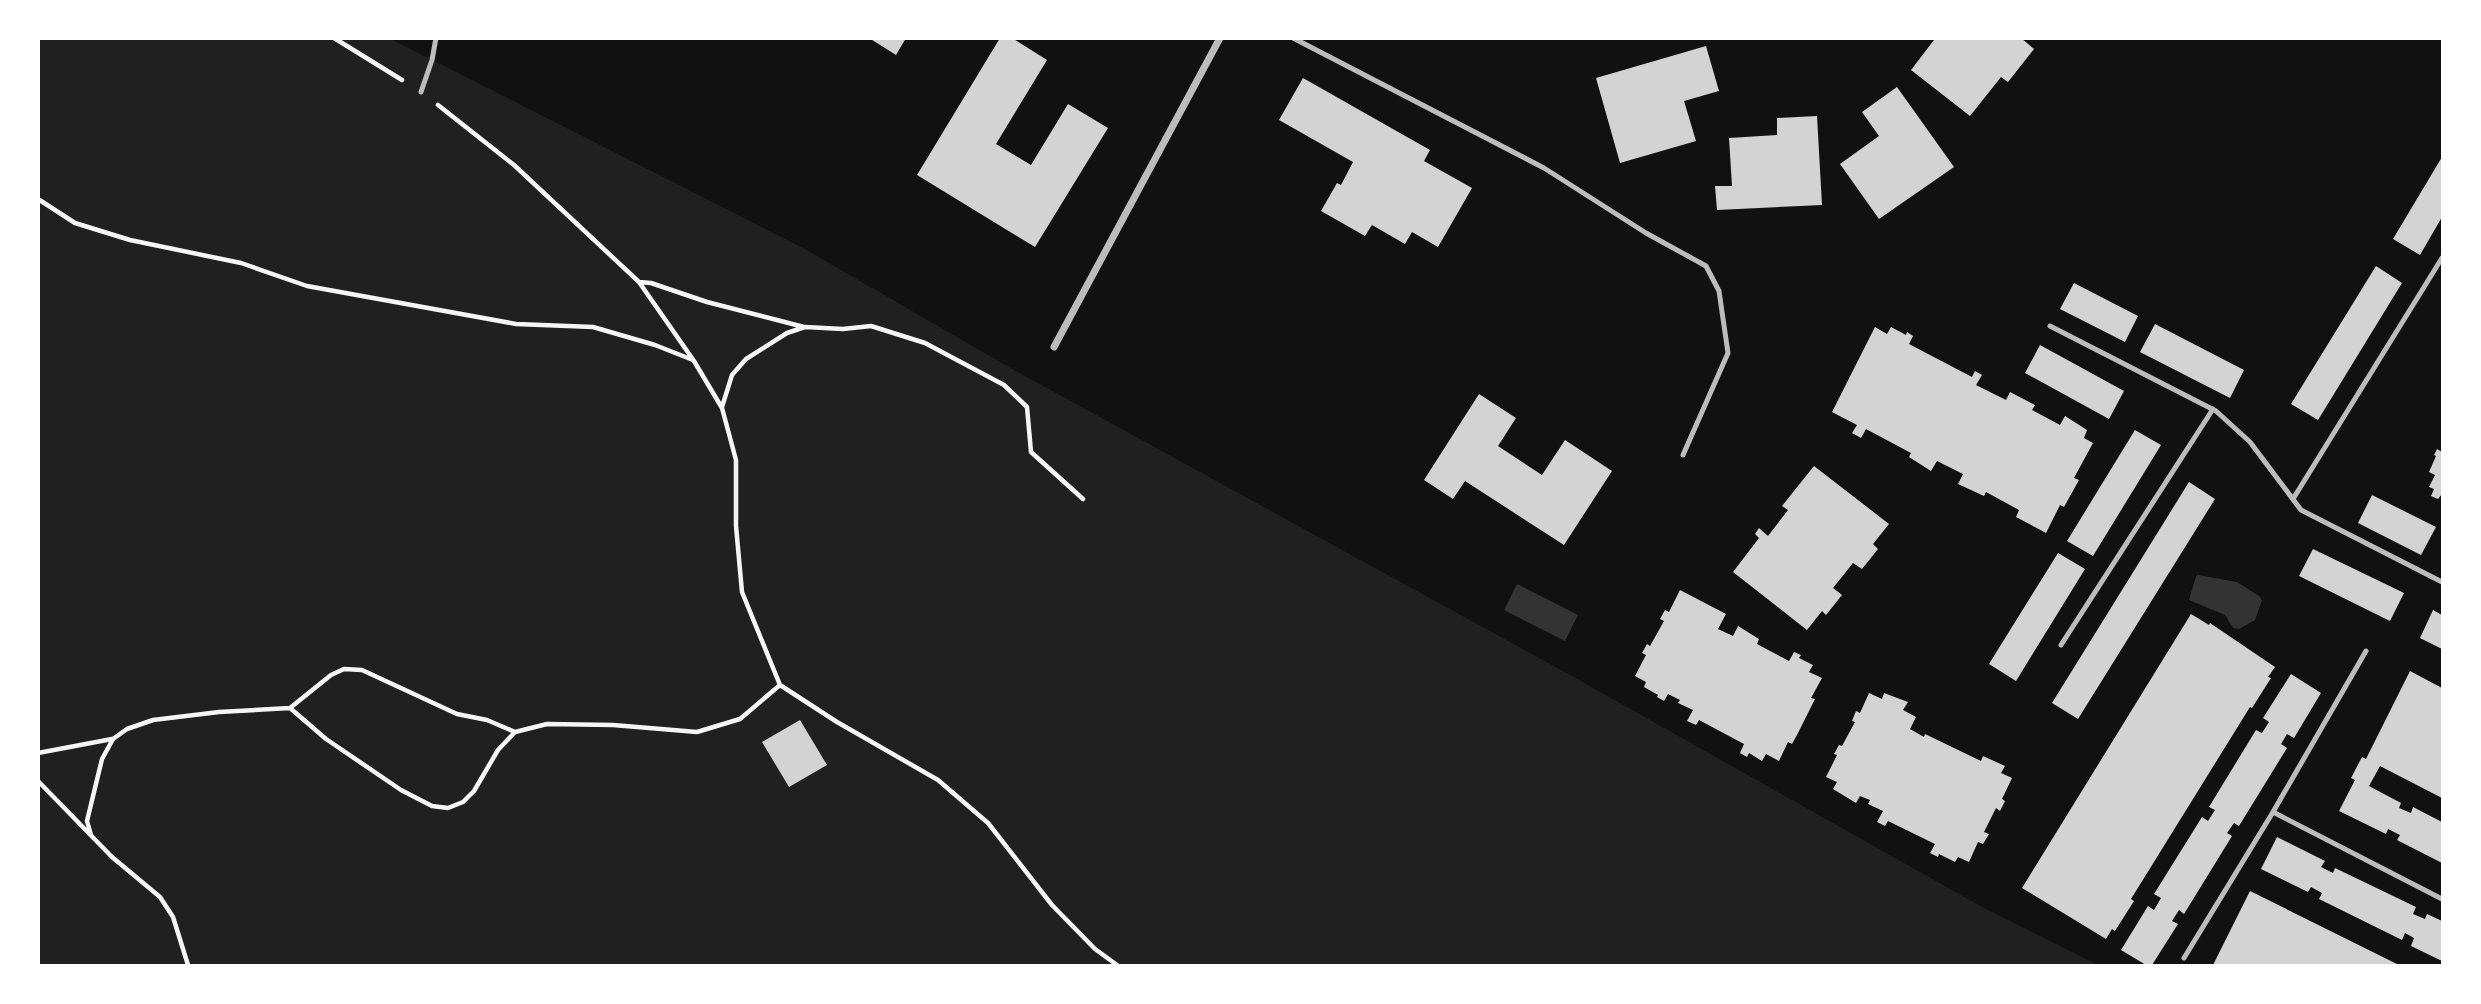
<svg xmlns="http://www.w3.org/2000/svg" width="2481" height="1004" viewBox="0 0 2481 1004" font-family="Helvetica,sans-serif">
<style>
.green{fill:#202020}
.water{fill:#333}
.building{fill:#d3d3d3}
.lines{fill:none;stroke-linecap:round;stroke-linejoin:round}
.path{stroke:#f5f5f5;stroke-width:4.5}
.service{stroke:#bcbcbc;stroke-width:5}
.minor{stroke:#bcbcbc;stroke-width:7}
</style>
<rect width="100%" height="100%" fill="#111"/>
<path class="green" d="M38,39H391L803,248L1014,370L1572,676L1982,907L2098,965H39Z"/>
<path class="water" d="M2198,575L2237,582L2259,596L2262,600L2255,620L2239,629L2233,628L2225,615L2189,600L2196,576Z
M1517,584L1578,615L1565,641L1504,610Z"/>
<path class="building" d="M869,38H906L896,55Z
M1000,38H1012L1047,60L996,144L1031,165L1068,104L1108,128L1035,247L917,175Z
M1932,38H2021L2034,49L2008,82L2001,77L1970,116L1911,70L1934,40Z
M1706,46L1719,91L1684,101L1696,141L1620,163L1596,78Z
M1303,78L1430,150L1424,161L1472,188L1438,247L1412,232L1405,244L1372,225L1365,236L1321,211L1337,183L1341,185L1353,162L1279,120Z
M1897,87L1954,167L1879,219L1840,164L1879,136L1862,112Z
M1817,116L1822,205L1717,210L1715,186H1732L1729,138L1777,135V118Z
M2442,157V217L2420,255L2393,239Z
M2376,266L2402,283L2318,420L2291,404Z
M2074,283L2138,316L2125,342L2060,309Z
M2155,324L2244,370L2230,398L2140,352Z
M1875,327L1887,334L1891,327L1906,335L1907,332L1913,336L1909,344L1972,377L1975,371L1982,375L1976,385L2006,400L2010,392L2035,405L2032,410L2060,425L2065,416L2087,430L2084,438L2093,443L2074,478L2079,480L2064,507L2060,505L2046,533L2016,517L2019,510L1986,492L1984,496L1958,484L1963,474L1937,461L1931,471L1909,457L1911,453L1866,429L1861,438L1852,433L1857,425L1832,412Z
M2040,345L2124,391L2109,419L2025,373Z
M1479,394L1516,418L1498,446L1542,475L1565,440L1612,471L1564,545L1465,481L1453,499L1424,480Z
M2135,430L2161,445L2093,556L2067,541Z
M2437,449L2442,452V494L2438,499L2431,496L2434,489L2429,487L2435,475L2429,472L2436,456L2434,455Z
M1814,466L1889,524L1873,544L1878,549L1862,569L1853,563L1833,588L1842,595L1826,615L1822,611L1807,630L1733,572L1759,538L1755,534L1759,528L1768,536L1788,510L1782,506Z
M2189,482L2215,499L2078,719L2052,703Z
M2372,495L2436,527L2421,555L2358,523Z
M2313,549L2404,593L2390,621L2299,576Z
M2058,553L2085,569L2016,681L1989,664Z
M1680,590L1726,614L1718,629L1733,636L1738,626L1759,639L1757,644L1789,661L1794,652L1801,655L1799,658L1813,665L1809,672L1822,678L1811,698L1815,699L1797,735L1792,744L1788,742L1779,761L1766,754L1762,761L1749,753L1747,757L1740,753L1744,744L1699,720L1696,725L1687,721L1693,710L1678,703L1680,700L1668,694L1664,701L1657,697L1658,695L1644,687L1646,682L1635,676L1646,655L1642,653L1647,644L1650,646L1664,621L1660,619L1665,610L1669,612Z
M2433,610L2442,615V649L2420,638Z
M2191,614L2209,625L2210,623L2275,667L2268,677L2271,678L2252,708L2250,707L2131,899L2134,901L2115,931L2112,929L2106,939L2022,888Z
M2410,671L2442,688V798L2380,766L2369,786L2401,803L2399,808L2411,813L2413,807L2442,822V863L2397,840L2400,835L2388,829L2386,834L2339,811L2355,780L2351,778L2362,757L2366,759Z
M2291,674L2321,693L2294,738L2287,734L2281,744L2287,748L2239,826L2234,823L2227,833L2232,836L2184,914L2179,910L2172,921L2178,924L2152,965H2146L2121,950L2148,906L2154,910L2161,898L2154,894L2202,817L2208,821L2215,810L2209,807L2256,730L2262,733L2269,722L2263,718Z
M1869,693L1882,699L1884,693L1908,702L1903,710L1916,717L1910,729L1924,737L1925,734L1981,761L1983,756L2005,766L2001,773L2012,778L2002,799L2005,801L2000,811L1996,808L1984,832L1989,834L1983,844L1978,842L1969,862L1958,857L1955,862L1939,854L1938,857L1930,853L1935,844L1888,821L1885,826L1877,822L1883,811L1868,804L1870,800L1860,796L1856,803L1833,789L1837,782L1826,777L1837,755L1834,754L1839,745L1842,746L1855,722L1852,721L1856,711L1860,713Z
M800,720L827,765L789,787L762,742Z
M2277,837L2325,861L2321,867L2333,873L2335,868L2416,907L2413,914L2425,919L2427,914L2442,921V961L2411,946L2414,938L2405,933L2402,940L2319,899L2322,893L2311,887L2308,892L2261,869Z
M2250,891L2399,965H2213Z"/>
<g class="lines">
<path class="path" d="M334,38L402,80
M438,105L514,165L639,282L694,361L722,408L736,460V526L742,592L780,685L837,722L938,780L988,823L1052,905L1095,949L1117,965
M38,199L75,223L130,240L241,263L307,286L516,324L593,327L655,345L693,360
M639,282L651,283L707,302L804,327
M722,407L732,375L746,359L787,333L805,327L843,329L871,326L925,343L1004,385L1027,407L1031,452L1083,499
M290,708L326,739L401,790L432,806L448,808L463,802L474,791L498,750L515,732L547,724L613,725L697,732L740,719L780,685
M38,753L112,739
M38,781L112,857L160,897L173,917L188,965
M91,835L87,821L102,759L113,739L127,729L153,720L219,712L290,708L331,675L344,669L362,670L457,714L487,720L515,732"/>
<path class="service" d="M1293,38L1544,168L1646,233L1706,266L1719,291L1728,353L1683,455
M421,92L432,60L436,38
M2050,326L2216,411L2250,442L2301,510L2442,582
M2293,499L2442,258
M2061,645L2213,409
M2273,812L2442,899
M2184,958L2273,812L2366,651"/>
<path class="minor" d="M1054,347L1220,38"/>
</g>
<rect width="2481" height="1004" fill="none" stroke="#ffffff" stroke-width="80"/>
</svg>
